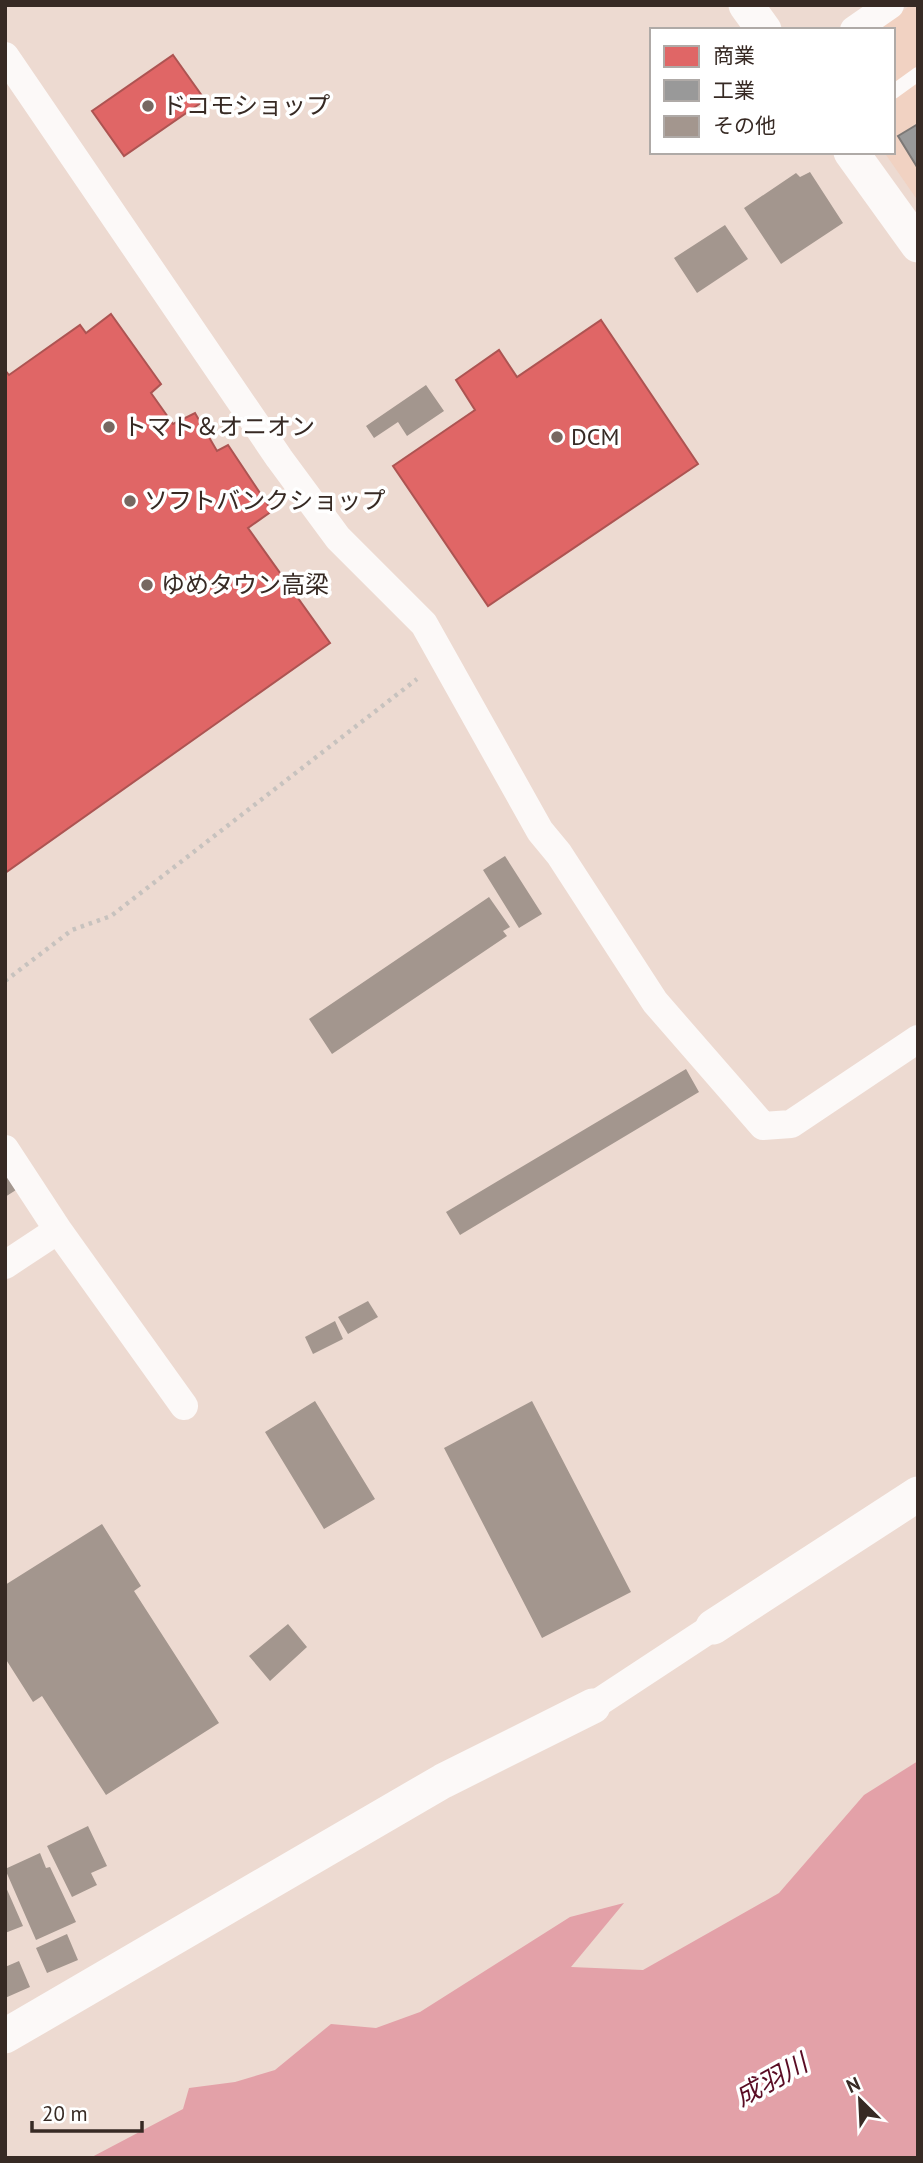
<svg xmlns="http://www.w3.org/2000/svg" width="923" height="2163" viewBox="0 0 923 2163" font-family="'PT Sans','Noto Sans JP',sans-serif">
<style>
.built{fill:#f1d2c2}
.water{fill:#e3a1a8}
.shops{fill:#e06666;stroke:#ad5452;stroke-width:2}
.industry{fill:#999;stroke:#7c7876;stroke-width:2}
.building{fill:#a3968e}
.lines{fill:none;stroke-linecap:round;stroke-linejoin:round}
.path{stroke:#c7c2be;stroke-width:4.5;stroke-dasharray:3.5 5;stroke-linecap:butt}
.service{stroke:#fcf9f8;stroke-width:14}
.minor{stroke:#fcf9f8;stroke-width:28}
.tertiary{stroke:#fcf9f8;stroke-width:35}
.poi-dot{fill:#776861;stroke:#fff;stroke-width:2.5}
.labels{text-anchor:middle;stroke-width:7;stroke-linejoin:round;paint-order:stroke}
.poi-label{font-size:24px;fill:#372a24;stroke:#fff;text-anchor:start}
.water-label{font-size:26px;font-style:italic;fill:#5a0c24;stroke:#fff}
</style>
<rect width="100%" height="100%" fill="#eddad1"/>
<path class="built" d="M911,5H918V201L884,152H893V30H875Z"/>
<path class="water" d="M918,1761V2158H90L183,2109L189,2088L235,2082L275,2070L331,2024L376,2028L420,2012L570,1917L624,1903L571,1967L643,1970L779,1893L864,1795Z"/>
<path class="shops" d="M173,55L205,100L124,156L92,111Z
M111,314L161,384L151,393L173,424L195,413L217,451L228,445L272,511L248,528L330,643L5,873V370L9,375L80,325L86,333Z
M601,320L698,464L488,606L393,466L475,410L456,380L499,350L517,377Z"/>
<path class="industry" d="M918,124V166L917,167L898,136Z"/>
<path class="building" d="M810,172L843,223L781,264L744,208L796,173L800,177Z
M725,225L748,259L697,293L674,258Z
M426,385L444,411L407,436L398,422L374,438L366,426Z
M505,856L542,914L519,928L483,870Z
M489,897L510,927L503,931L507,936L332,1054L309,1019Z
M686,1069L699,1092L460,1235L446,1212Z
M5,1173L16,1190L5,1197Z
M368,1301L378,1317L348,1334L338,1317Z
M335,1321L343,1339L313,1354L305,1337Z
M315,1401L375,1499L324,1529L265,1432Z
M532,1401L631,1592L542,1638L444,1448Z
M102,1524L141,1586L134,1591L219,1723L106,1795L42,1696L33,1702L5,1658V1585Z
M288,1624L307,1647L270,1681L249,1656Z
M88,1826L107,1866L91,1873L97,1885L72,1897L47,1846Z
M40,1853L46,1868L50,1867L76,1922L36,1940L5,1869Z
M5,1885L23,1926L5,1933Z
M67,1934L78,1960L47,1973L36,1948Z
M19,1961L30,1987L5,1998V1967Z"/>
<g class="lines">
<path class="path" d="M5,981L72,930L111,916L417,679"/>
<path class="service" d="M893,92L918,74"/>
<path class="minor" d="M854,30L890,5
M5,56L279,458L338,538L424,624L540,831L559,854L655,1002L763,1126L791,1124L918,1039
M5,1149L58,1230L184,1406
M5,1265L58,1230
M593,1706L713,1627"/>
<path class="tertiary" d="M746,5L764,30
M851,152L918,245
M713,1627L918,1494
M5,2036L443,1781L593,1706"/>
</g>
<g class="poi-dot">
<circle cx="148" cy="106" r="7"/>
<circle cx="109" cy="427" r="7"/>
<circle cx="557" cy="437" r="7"/>
<circle cx="130" cy="501" r="7"/>
<circle cx="147" cy="585" r="7"/>
</g>
<g class="labels">
<g class="poi-label">
<text x="162" y="114">ドコモショップ</text>
<text x="123" y="435">トマト＆オニオン</text>
<text x="571" y="445">DCM</text>
<text x="144" y="509">ソフトバンクショップ</text>
<text x="161" y="593">ゆめタウン高梁</text>
</g>
<g class="water-label">
<text transform="translate(771 2080) rotate(-29)" y="9">成羽川</text>
</g>
</g>
<rect width="923" height="2163" fill="none" stroke="#372a24" stroke-width="14"/>
<rect x="650" y="28" width="245" height="126" fill="#ffffff" stroke="#afaaa7" stroke-width="2"/>
<rect x="664" y="46" width="35" height="21" fill="#e06666" stroke="#afaaa7" stroke-width="2"/>
<text x="713" y="63" font-size="21" fill="#372a24">商業</text>
<rect x="664" y="80" width="35" height="21" fill="#999999" stroke="#afaaa7" stroke-width="2"/>
<text x="713" y="98" font-size="21" fill="#372a24">工業</text>
<rect x="664" y="116" width="35" height="21" fill="#a3968e" stroke="#afaaa7" stroke-width="2"/>
<text x="713" y="133" font-size="21" fill="#372a24">その他</text>
<g transform="translate(860 2100) rotate(336)" stroke="#ffffff" stroke-width="5" paint-order="stroke">
<path d="M0-5L12 26L0 18L-12 26Z" fill="#372a24"/>
<text y="-10" font-size="19" font-weight="bold" text-anchor="middle" fill="#372a24">N</text>
</g>
<path d="M32 2121v10h110v-10" fill="none" stroke="#372a24" stroke-width="3.5"/>
<text x="42" y="2121" font-size="21" fill="#372a24" stroke="#ffffff" stroke-width="5" paint-order="stroke">20 m</text>
</svg>
